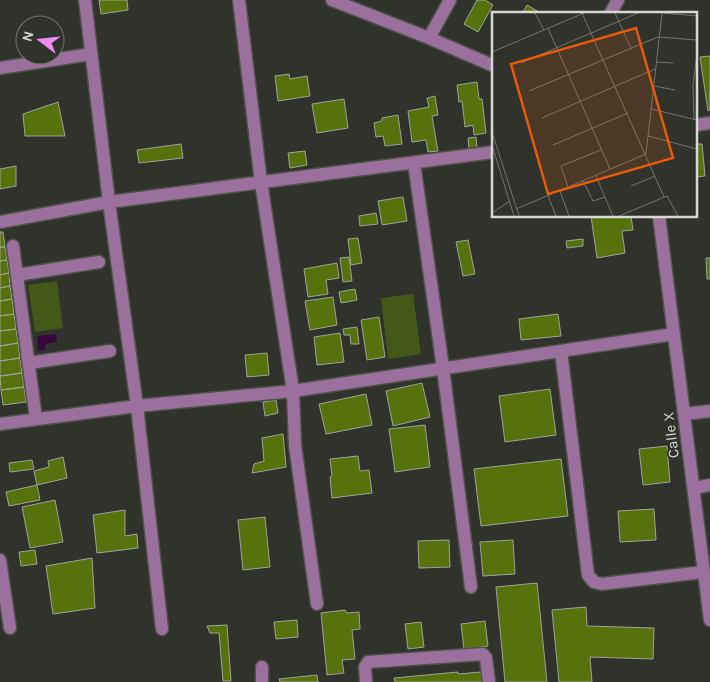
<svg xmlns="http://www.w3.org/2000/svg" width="710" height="682" viewBox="0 0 710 682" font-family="Karla,sans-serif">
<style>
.green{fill:#445917}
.water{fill:#37093a}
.building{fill:#57720d;stroke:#9fa399}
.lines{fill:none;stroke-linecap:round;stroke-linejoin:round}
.minor-casing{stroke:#4d5149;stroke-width:15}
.minor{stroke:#9b709d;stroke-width:12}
.labels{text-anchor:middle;stroke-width:4;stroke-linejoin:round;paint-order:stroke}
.street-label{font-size:15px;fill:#d6d8d3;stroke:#2f332b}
.inset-road{fill:none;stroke:#72756e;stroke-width:1}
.view{fill:#e8590c;fill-opacity:0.15;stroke:#e8590c;stroke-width:2.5}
.inset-edge{fill:none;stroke:#d6d8d3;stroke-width:2.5}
</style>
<rect width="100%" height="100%" fill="#2f332b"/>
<path class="green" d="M57,281L63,328L35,332L28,285Z
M413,294L421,354L388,359L381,298Z"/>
<path class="water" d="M56,334L57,342L45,344V350L38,351L37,336Z"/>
<path class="building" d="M99,0H127L128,10L101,14Z
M477,0H485L493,5L478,32L464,24Z
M527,5L542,14H522Z
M710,56V110L708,111L700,57Z
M289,74L290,79L307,76L310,96L278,101L275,76Z
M477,82L479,99H482L486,133L474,135L473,125L465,127L462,101L459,102L457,85Z
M435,96L438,115L432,116L438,151L428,152L426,140L412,142L408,111L429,107L427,98Z
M344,99L348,128L317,133L312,104Z
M58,102L65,136H25L23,114Z
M398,115L402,144L385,146L383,136L376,137L374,123L382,121V118Z
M476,137L477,147L469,149L468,138Z
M181,144L183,158L139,163L137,150Z
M696,144H702L705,176L696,177Z
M305,151L307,165L290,168L288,153Z
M16,166V186L0,189V169Z
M403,197L407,221L382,225L378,201Z
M376,213L378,224L360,226L359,216Z
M591,216H631L633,230L622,231L625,253L597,258Z
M0,232H3L5,247H0Z
M358,238L362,263L351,265L348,239Z
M583,239V246L567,248L566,241Z
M468,240L475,274L463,276L456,242Z
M0,247H5L7,260L0,261Z
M349,257L352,281L343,282L340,258Z
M706,258H710V279H707Z
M7,260L9,273L0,275V261Z
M337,263L339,278L326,280L328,294L308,297L304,269Z
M9,273L10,286L0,288V275Z
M10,286L12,299L0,301V288Z
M355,289L357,300L341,303L339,292Z
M333,297L337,325L310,330L305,301Z
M12,299L14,314L0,316V301Z
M14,314L16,329L0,331V316Z
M558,314L561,336L521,340L519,319Z
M379,317L385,357L367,360L361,320Z
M357,327L359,344H351L350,335H344L343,329Z
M16,329L18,343L0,346V331Z
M340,333L344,362L317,365L314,337Z
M18,343L20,358L0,361V346Z
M267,353L269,375L247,377L245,355Z
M20,358L22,373L0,376V361Z
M22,373L24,387L1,390L0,376Z
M422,383L430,417L393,426L386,391Z
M24,387L26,402L3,405L1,390Z
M550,389L556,435L505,442L499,396Z
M366,394L372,425L326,434L319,404Z
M276,400L278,413L265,416L263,402Z
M425,425L430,467L395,472L389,429Z
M283,434L286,467L252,473L254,464L264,461L262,438Z
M667,446L670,482L643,485L639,449Z
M358,456L360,471L369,470L372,493L332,498L330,477L332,476L330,459Z
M63,457L67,478L37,485L34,471L49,467L48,461Z
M561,459L568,516L481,526L474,469Z
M32,460L34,469L10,472L9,463Z
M37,485L40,500L9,506L6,492Z
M55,500L63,542L30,548L22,507Z
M654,509L656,540L620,542L618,511Z
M125,510V536L137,534L138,548L97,553L93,515Z
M265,517L270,567L243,570L238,520Z
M449,540L450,567L419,568L418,541Z
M513,540L515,574L483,576L480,542Z
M35,550L37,564L21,566L19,552Z
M92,558L95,608L53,614L46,566Z
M537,583L547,682H505L496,587Z
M586,607L587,626L654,628L653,659L590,657L592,682H559L552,610Z
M345,610L347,613L359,612L360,629L352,630L355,659L342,660L344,673L327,675L321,613Z
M297,620L298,637L276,639L274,622Z
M485,621L488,646L464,649L461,624Z
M421,622L424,647L408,649L405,624Z
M227,625L231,681H223L219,633H210L207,626Z
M458,672V674L481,672L482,682H395L394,678Z
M317,675L318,682H280L279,679Z"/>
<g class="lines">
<g class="minor-casing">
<path id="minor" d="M85,0L109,202L137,406L162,629
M239,0L261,182L293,391L295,445L317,604
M332,0L429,38L494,66
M610,14L618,0
M429,38L450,0
M0,68L91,54
M696,125L710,123
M414,163L443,368L471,587
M659,216L710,620
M0,222L109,202L494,152
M13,246L36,419
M17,275L99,262
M561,351L588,575L594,582L602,584L703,572
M29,363L110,351
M685,414L710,411
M0,424L137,406L293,391L674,334
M694,488L710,485
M0,560L10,628
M262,667V682
M366,682L365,667L368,662L483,654L486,658L489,682"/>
</g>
<use href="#minor" class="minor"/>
</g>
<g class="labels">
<g class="street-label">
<text transform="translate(671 435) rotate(-97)" y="5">Calle X</text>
</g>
</g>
<g transform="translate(492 12)">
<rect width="205" height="205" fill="#2f332b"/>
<path class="inset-road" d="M43,1L52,18M90,1L172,185M123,1L139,36M172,1L205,4M56,16L118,157M0,40L92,1M164,50L181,51M29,51L146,1M162,74L183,78M37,79L166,25L205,28M159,97L205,108M50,106L163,57M202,107L201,73L205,42M0,120L27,204M156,124L205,137M0,133L22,204M61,133L136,101M104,164L121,204M91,169L101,189L113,185M139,174L163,164M76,175L69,154L109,138M68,179L77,204M56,184L64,204M24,197L154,142L170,1M0,201L18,189M127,204L175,184L186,204"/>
<path class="view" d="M144,16L181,146L56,182L19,52Z"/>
<rect width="205" height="205" class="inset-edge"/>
</g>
<g transform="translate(40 40) rotate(286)"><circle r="24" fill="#2f332b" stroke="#72756e"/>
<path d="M0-4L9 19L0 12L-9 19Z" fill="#f08bf5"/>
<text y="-8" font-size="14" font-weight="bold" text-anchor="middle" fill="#d6d8d3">N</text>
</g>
</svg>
